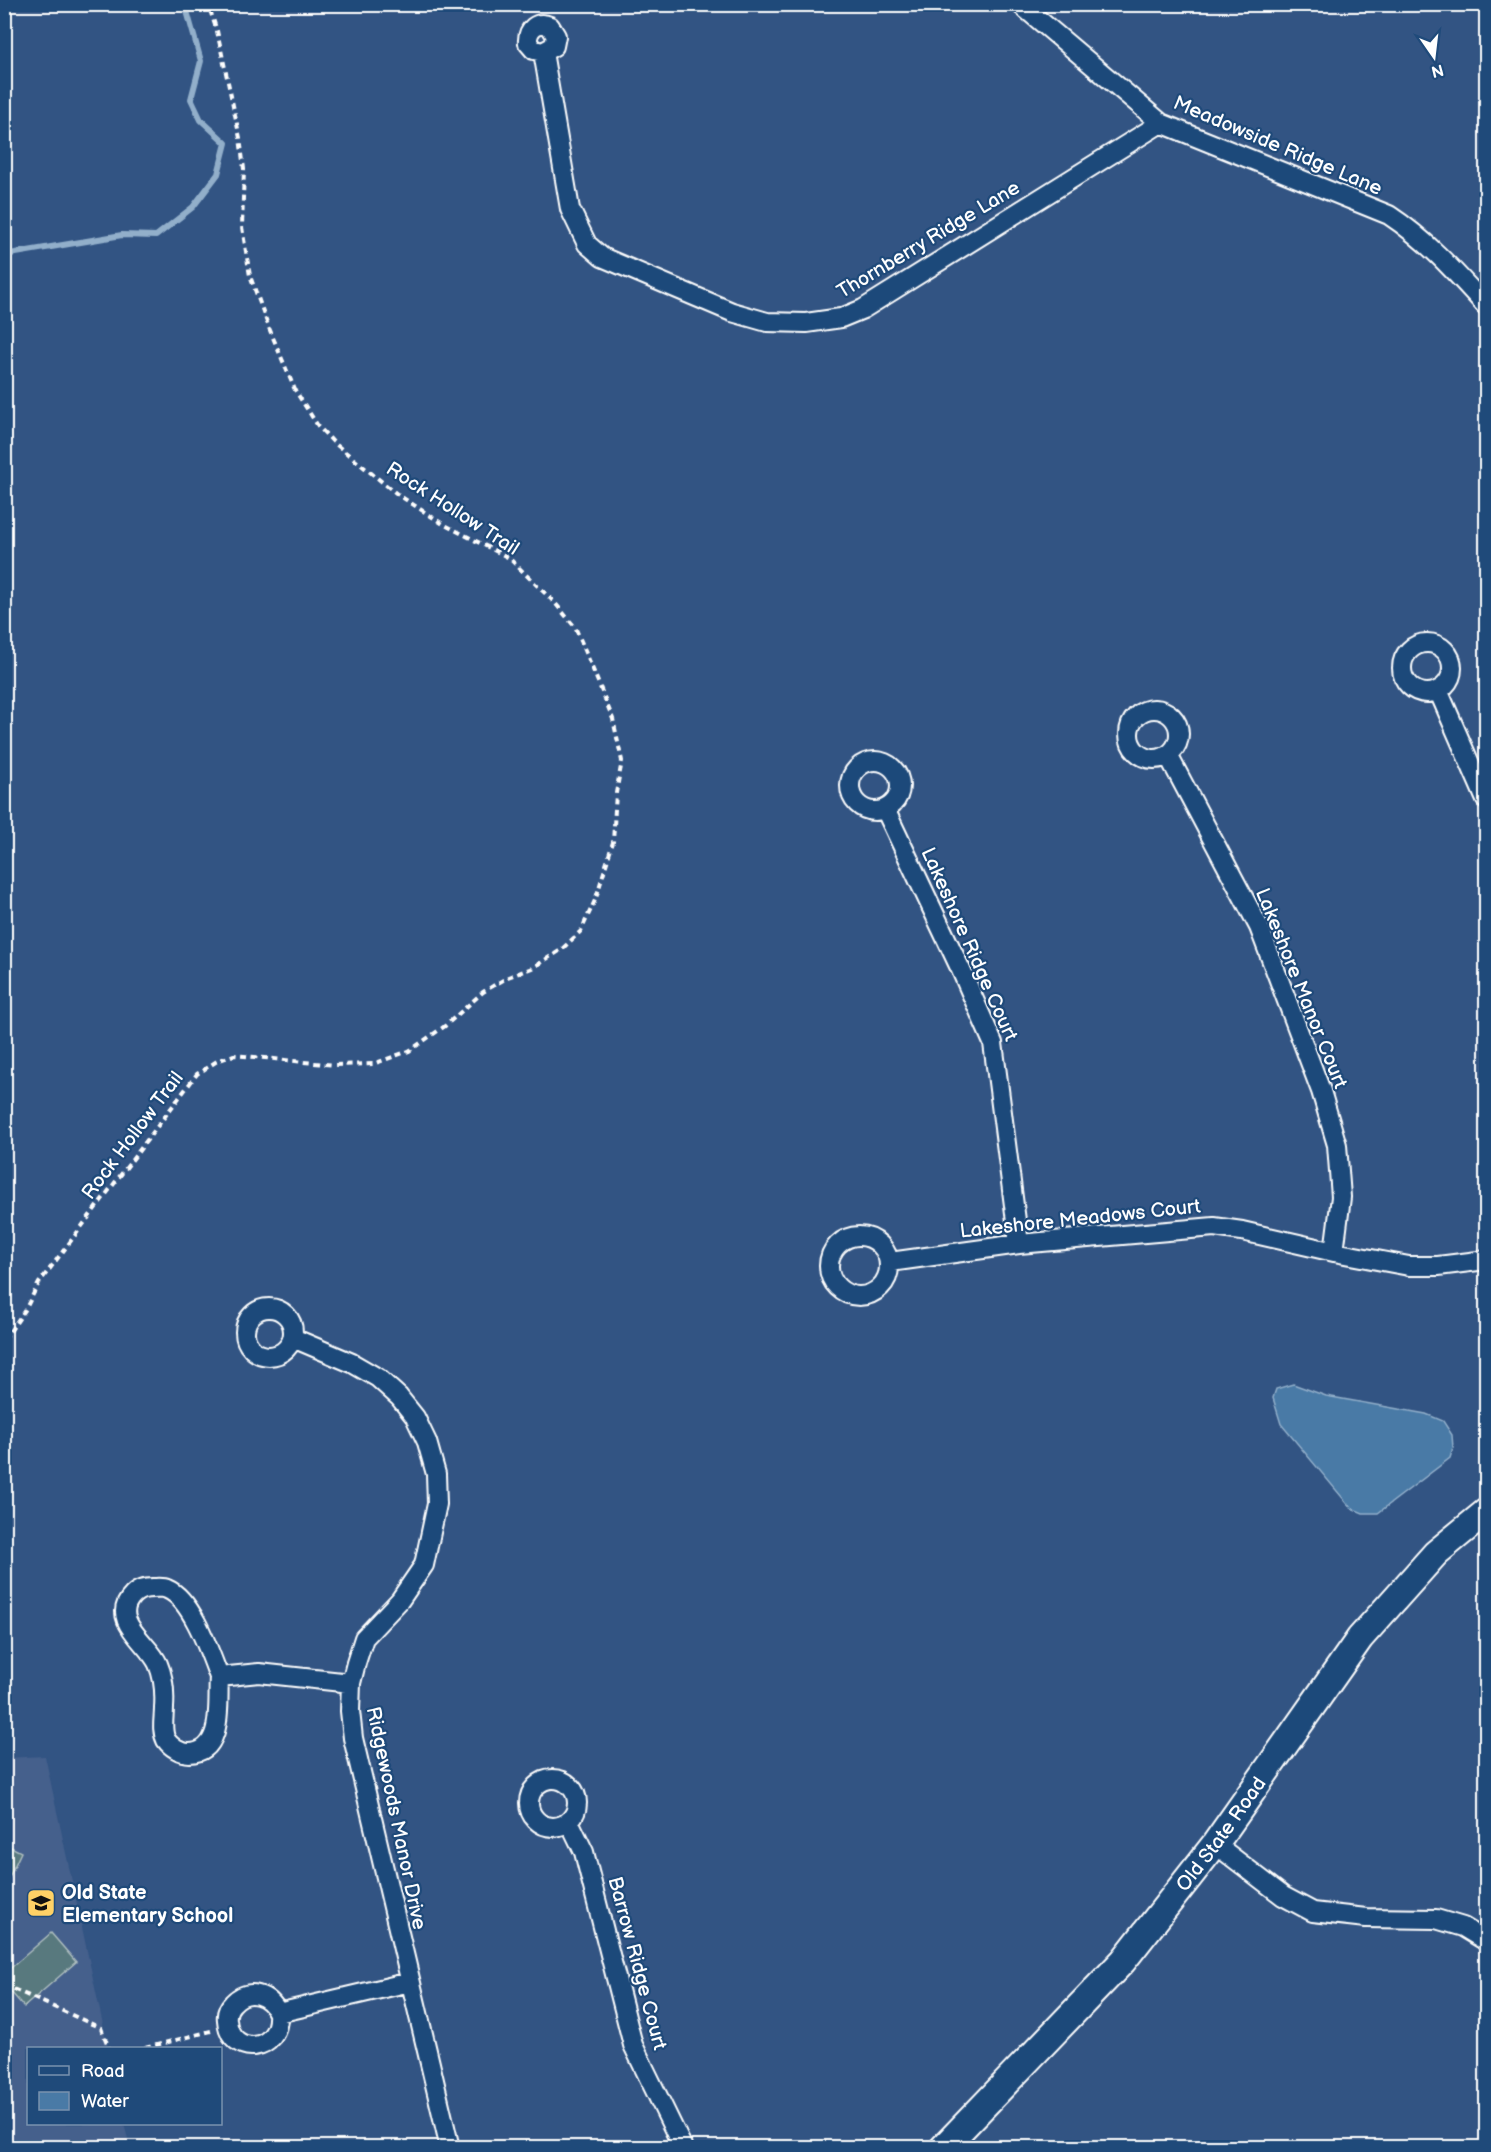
<svg xmlns="http://www.w3.org/2000/svg" width="1491" height="2152" viewBox="0 0 1491 2152" font-family="'Balsamiq Sans',sans-serif">
<style>
.built{fill:#45608c}
.green{fill:#58797e;stroke:#acbcbe;stroke-width:1.5}
.water{fill:#497aa6;stroke:#92afca;stroke-width:1.5}
.lines{fill:none;stroke-linecap:round;stroke-linejoin:round}
.stream{stroke:#92afca;stroke-width:6}
.street-casing{stroke:#fff;stroke-width:22}
.secondary-casing{stroke:#fff;stroke-width:30}
.path{stroke:#fff;stroke-width:4;stroke-dasharray:6 4.5;stroke-linecap:butt}
.street{stroke:#1f4a7a;stroke-width:18}
.secondary{stroke:#1f4a7a;stroke-width:26}
.labels{text-anchor:middle;stroke-width:4.5;stroke-linejoin:round;paint-order:stroke}
.street-label{font-size:20px;fill:#fff;stroke:#1f4a7a}
.poi-label{font-size:20px;font-weight:bold;fill:#fff;stroke:#1f4a7a;text-anchor:start}
</style>
<rect width="100%" height="100%" fill="#325483"/>
<filter id="ink" filterUnits="userSpaceOnUse"><feTurbulence type="fractalNoise" baseFrequency=".0167" numOctaves="2"/><feDisplacementMap in="SourceGraphic" scale="12" xChannelSelector="R" yChannelSelector="G"/><feConvolveMatrix kernelMatrix="1 2 1 2 8 2 1 2 1" color-interpolation-filters="sRGB"/></filter>
<g filter="url(#ink)">
<path class="built" d="M45,1756L108,2048H28V2124H124L130,2147L5,2148V1758Z"/>
<path class="green" d="M5,1844L21,1852L5,1886Z
M51,1933L76,1962L24,2007L5,1985V1973Z"/>
<path class="water" d="M1293,1384L1326,1396L1426,1414L1443,1421L1452,1435L1453,1448L1450,1458L1378,1513H1363L1351,1508L1281,1424L1273,1398L1276,1389Z"/>
<g class="lines">
<path class="stream" d="M4,255L122,235L156,236L193,207L218,174L226,143L201,120L191,99L201,61L185,4"/>
<g class="street-casing">
<path id="street" d="M1020,4L1161,123L1389,215C1427,240 1456,273 1486,306
M543,52L554,46L556,36L550,26C537,20 527,29 528,43L534,50L543,52L570,209L587,244L602,257L732,312L767,322L806,323L841,318L863,309L1161,123
M1402 668a25 25 0 1 1 50 0a25 25 0 1 1-50 0Z
M1438,690L1486,800
M1129 734a25 25 0 1 1 50 0a25 25 0 1 1-50 0Z
M1168,755L1259,927L1321,1091L1337,1145L1341,1197L1334,1252
M850 786a25 25 0 1 1 50 0a25 25 0 1 1-50 0Z
M885,809L961,970L993,1043L1019,1244
M829 1266a30 30 0 1 1 60 0a30 30 0 1 1-60 0Z
M890,1262L1019,1244L1214,1227L1242,1231L1334,1252L1409,1266H1438L1486,1260
M245 1332a24 24 0 1 1 48 0a24 24 0 1 1-48 0Z
M293,1338L352,1363L378,1378L399,1397L415,1417L427,1442L436,1474L437,1504L424,1565L400,1600L364,1638L356,1663L351,1683L350,1711L353,1738L450,2148
M219,1677C217,1701 225,1753 189,1753C180,1753 171,1747 166,1740C161,1730 164,1719 164,1708C165,1693 164,1678 158,1664C149,1643 108,1620 133,1595C139,1589 145,1588 153,1588C158,1588 163,1587 167,1589C192,1599 210,1653 219,1677L259,1673L351,1683
M529 1803a24 24 0 1 1 48 0a24 24 0 1 1-48 0Z
M569,1821L584,1852L633,2045L683,2148
M1215,1844L1283,1896L1313,1912L1366,1918L1436,1919L1463,1927L1486,1941
M278,2013C281,2053 230,2058 227,2020C226,2013 228,2008 233,2003C248,1987 269,1994 278,2013L410,1982"/>
</g>
<g class="secondary-casing">
<g id="secondary">
<path id="s1" d="M943,2148L1123,1961L1215,1844L1360,1638L1436,1553L1486,1512"/>
</g>
</g>
<path class="path" d="M4,1340L25,1310L39,1283L197,1074L217,1061L234,1055L335,1065L373,1064L409,1051L445,1026L483,992L508,977L532,968L561,950L581,931L596,898L613,842L616,793L622,761L613,719L587,655L575,627L555,603L509,558L443,524L397,494L333,442L318,426L295,390L269,328L250,276L242,227L244,169L240,138L217,31L208,4
M4,1985L101,2028L109,2048
M145,2048L211,2031"/>
<use href="#street" class="street"/>
<use href="#secondary" class="secondary"/>
</g>
</g>
<defs>
<g id="school-square" transform="scale(1.5)"><rect x="-9" y="-9" width="18" height="18" rx="4" fill="#ffd166" stroke="#1f4a7a"/><path d="M0-5L7-2L0 1L-7-2ZM-4 1L0 2.5L4 1V4Q0 6-4 4Z" fill="#111"/></g>
</defs>
<g fill-rule="evenodd">
<use href="#school-square" x="41" y="1903"/>
</g>
<g class="labels">
<g class="street-label">
<text transform="translate(1278 145) rotate(23)" y="7">Meadowside Ridge Lane</text>
<text transform="translate(928 239) rotate(-31)" y="7">Thornberry Ridge Lane</text>
<text transform="translate(453 508) rotate(33)" y="7">Rock Hollow Trail</text>
<text transform="translate(970 944) rotate(66)" y="7">Lakeshore Ridge Court</text>
<text transform="translate(1302 988) rotate(68)" y="7">Lakeshore Manor Court</text>
<text transform="translate(132 1135) rotate(-53)" y="7">Rock Hollow Trail</text>
<text transform="translate(1080 1218) rotate(-6)" y="7">Lakeshore Meadows Court</text>
<text transform="translate(397 1818) rotate(78)" y="7">Ridgewoods Manor Drive</text>
<text dy="7" stroke="none"><textPath href="#s1" startOffset="420">Old State Road</textPath></text>
<text transform="translate(638 1963) rotate(75)" y="7">Barrow Ridge Court</text>
</g>
<g class="poi-label">
<text x="62" y="1899">Old State<tspan x="62" dy="23">Elementary School</tspan></text>
</g>
</g>
<rect width="1491" height="2152" fill="none" stroke="#1f4a7a" stroke-width="24"/>
<rect x="12" y="12" width="1467" height="2128" fill="none" stroke="#fff" stroke-width="2" filter="url(#ink)"/>
<rect x="27" y="2047" width="195" height="78" fill="#1f4a7a" stroke="#7992af" stroke-width="1.5"/>
<rect x="39" y="2066" width="30" height="9" fill="#1f4a7a" stroke="#7992af" stroke-width="1.5"/>
<text x="81" y="2077" font-size="18" fill="#ffffff">Road</text>
<rect x="39" y="2092" width="30" height="18" fill="#497aa6" stroke="#7992af" stroke-width="1.5"/>
<text x="81" y="2107" font-size="18" fill="#ffffff">Water</text>
<g transform="translate(1434 57) rotate(166)" stroke="#1f4a7a" stroke-width="4.5" paint-order="stroke">
<path d="M0-4.5L10 22L0 15L-10 22Z" fill="#ffffff"/>
<text y="-9" font-size="16" font-weight="bold" text-anchor="middle" fill="#ffffff">N</text>
</g>
</svg>
